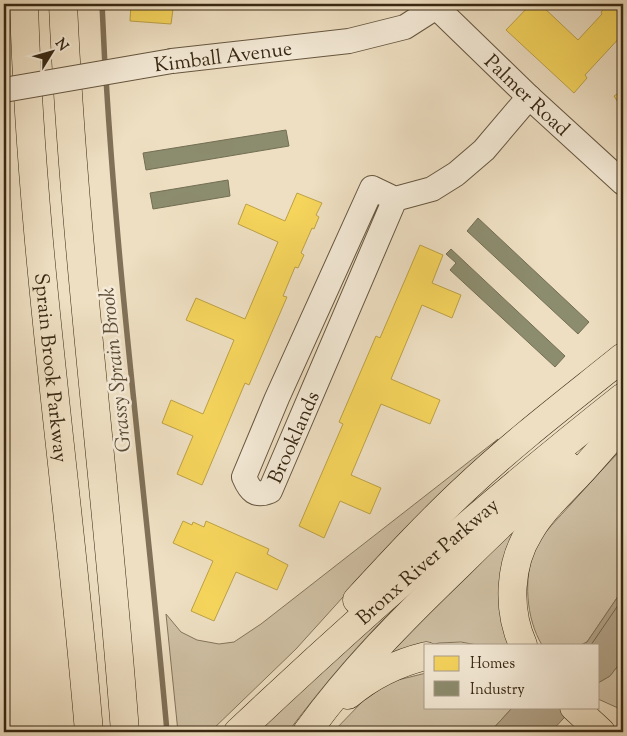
<svg xmlns="http://www.w3.org/2000/svg" width="627" height="736" viewBox="0 0 627 736" font-family="'Sorts Mill Goudy',serif">
<style>
.green{fill:#cfc0a4;stroke:#84745c}
.water{fill:#b0a186;stroke:#807158}
.homes{fill:#f6d55c;stroke:#bda146}
.industry{fill:#8c8c6e;stroke:#736e53}
.lines{fill:none;stroke-linecap:round;stroke-linejoin:round}
.shore{stroke:#74644c;stroke-width:1}
.stream{stroke:#807158;stroke-width:5.5}
.minor-casing{stroke:#66563f;stroke-width:26}
.highway-casing{stroke:#382813;stroke-width:29}
.minor{stroke:#f4ead7;stroke-width:24}
.highway{stroke:#eedfc2;stroke-width:28}
.minor-bridge-casing{stroke:#66563f;stroke-width:26;stroke-linecap:butt}
.minor-bridge{stroke:#f4ead7;stroke-width:24}
.labels{text-anchor:middle;stroke-width:5;stroke-linejoin:round;paint-order:stroke}
.street-label{font-size:20px;fill:#382813;stroke:#f4ead7}
.water-label{font-size:21px;font-style:italic;fill:#5c4c36;stroke:#f4ead7}
</style>
<rect width="100%" height="100%" fill="#eedfc2"/>
<filter id="stains"><feTurbulence type="fractalNoise" baseFrequency=".004" numOctaves="4"/><feColorMatrix values="0 0 0 0 .2 0 0 0 0 .09 0 0 0 0 .02 0 0 0 .5 -.17"/></filter>
<radialGradient id="worn" r=".72"><stop offset=".6" stop-color="#630" stop-opacity="0"/><stop offset="1" stop-color="#630" stop-opacity=".3"/></radialGradient>
<path class="green" d="M498,439L381,555L296,649L210,732H178L166,614L181,632L197,640L219,644L234,642L261,624Z
M623,448V589L587,642L581,645H542C526,619 523,577 535,549C543,532 559,518 571,504C588,485 605,466 623,448Z
M511,529L517,530L514,645H477L461,642L439,643L388,654Z
M407,596C363,638 324,684 288,732H255Z
M623,659V708H618L598,699V683L610,676Z
M426,673V707H513L490,732H333L362,702L390,682Z"/>
<path class="water" d="M623,589V659L610,676L598,683V645H581L587,642Z
M513,707H574L551,732H490Z"/>
<path class="homes" d="M131,4H165V8L173,9L171,24L130,21Z
M531,4H540L578,40L602,14L601,12L608,4H623V34L585,75L587,78L574,93L506,30Z
M623,90V110L614,96Z
M297,193L322,203L316,215L319,217L314,229L312,228L301,253L304,255L298,268L295,267L283,296L287,297L249,385L245,383L202,485L177,474L193,436L162,423L171,400L203,414L234,340L186,320L196,298L245,319L278,242L238,224L246,204L285,221Z
M420,245L443,255L432,283L461,295L452,318L422,305L391,379L440,400L430,424L381,404L351,475L381,488L370,514L340,501L324,538L299,526L343,424L339,422L376,336L380,338Z
M183,521L192,525L193,522L204,527L206,521L269,549L267,554L288,565L277,590L236,572L214,621L191,611L213,561L173,543Z"/>
<path class="industry" d="M286,130L289,146L146,170L143,153Z
M228,180L230,196L153,209L150,193Z
M478,218L589,322L578,334L467,231Z
M451,249L565,356L555,367L450,270L456,263L446,254Z"/>
<g class="lines">
<path class="shore" d="M591,645L623,598"/>
<path class="stream" d="M102,4L105,67
M106,78C119,297 148,514 167,732"/>
<g class="minor-casing">
<g id="minor">
<path id="s1" d="M433,4L529,97L623,183"/>
<path d="M172,61L349,41L405,27L441,4"/>
<path d="M395,199L270,491C255,497 250,491 244,477L277,398L372,188L395,199L432,189L456,174L484,150L529,97"/>
</g>
</g>
<g class="highway-casing">
<g id="highway">
<path id="s2" d="M24,4C31,248 69,489 89,732"/>
<path d="M63,4C74,247 107,489 125,732"/>
<path d="M357,600C393,561 429,522 468,486C517,440 571,399 623,357"/>
<path d="M523,645C507,609 509,564 530,531C542,510 561,493 577,476C593,459 608,441 623,424"/>
<path d="M348,695C371,676 397,663 426,656"/>
<path d="M574,707L601,732"/>
<path id="s3" d="M238,732C362,615 489,503 623,397"/>
<path d="M307,732C351,671 404,618 458,566C493,531 529,497 567,465"/>
</g>
</g>
<use href="#minor" class="minor"/>
<use href="#highway" class="highway"/>
<g class="minor-bridge-casing">
<path id="minor-bridge" d="M4,90L172,61"/>
</g>
<use href="#minor-bridge" class="minor-bridge"/>
</g>
<g class="labels">
<g class="street-label">
<text transform="translate(223 56) rotate(-7)" y="7">Kimball Avenue</text>
<text dy="7" stroke="none"><textPath href="#s1" startOffset="131">Palmer Road</textPath></text>
<text dy="7" stroke="none"><textPath href="#s2" startOffset="365">Sprain Brook Parkway</textPath></text>
<text transform="translate(293 437) rotate(-66)" y="7">Brooklands</text>
<text dy="7" stroke="none"><textPath href="#s3" startOffset="255">Bronx River Parkway</textPath></text>
</g>
<g class="water-label">
<text transform="translate(115 370) rotate(-96)" y="7">Grassy Sprain Brook</text>
</g>
</g>
<rect width="627" height="736" fill="none" stroke="#eedfc2" stroke-width="20"/>
<rect x="5" y="5" width="617" height="726" fill="none" stroke="#382813" stroke-width="2.5"/>
<rect x="10" y="10" width="607" height="716" fill="none" stroke="#382813"/>
<rect x="424" y="644" width="175" height="65" fill="#f4ead7" stroke="#a99c89"/>
<rect x="434" y="656" width="25" height="15" fill="#f6d55c" stroke="#a99c89"/>
<text x="470" y="668" font-size="15" fill="#382813">Homes</text>
<rect x="434" y="681" width="25" height="15" fill="#8c8c6e" stroke="#a99c89"/>
<text x="470" y="694" font-size="15" fill="#382813">Industry</text>
<g transform="translate(52 52) rotate(53)" stroke="#f4ead7" stroke-width="4" paint-order="stroke">
<path d="M0-4L9 19L0 12L-9 19Z" fill="#382813"/>
<text y="-8" font-size="14" font-weight="bold" text-anchor="middle" fill="#382813">N</text>
</g>
<rect width="100%" height="100%" filter="url(#stains)"/>
<rect width="100%" height="100%" fill="url(#worn)"/>
</svg>
